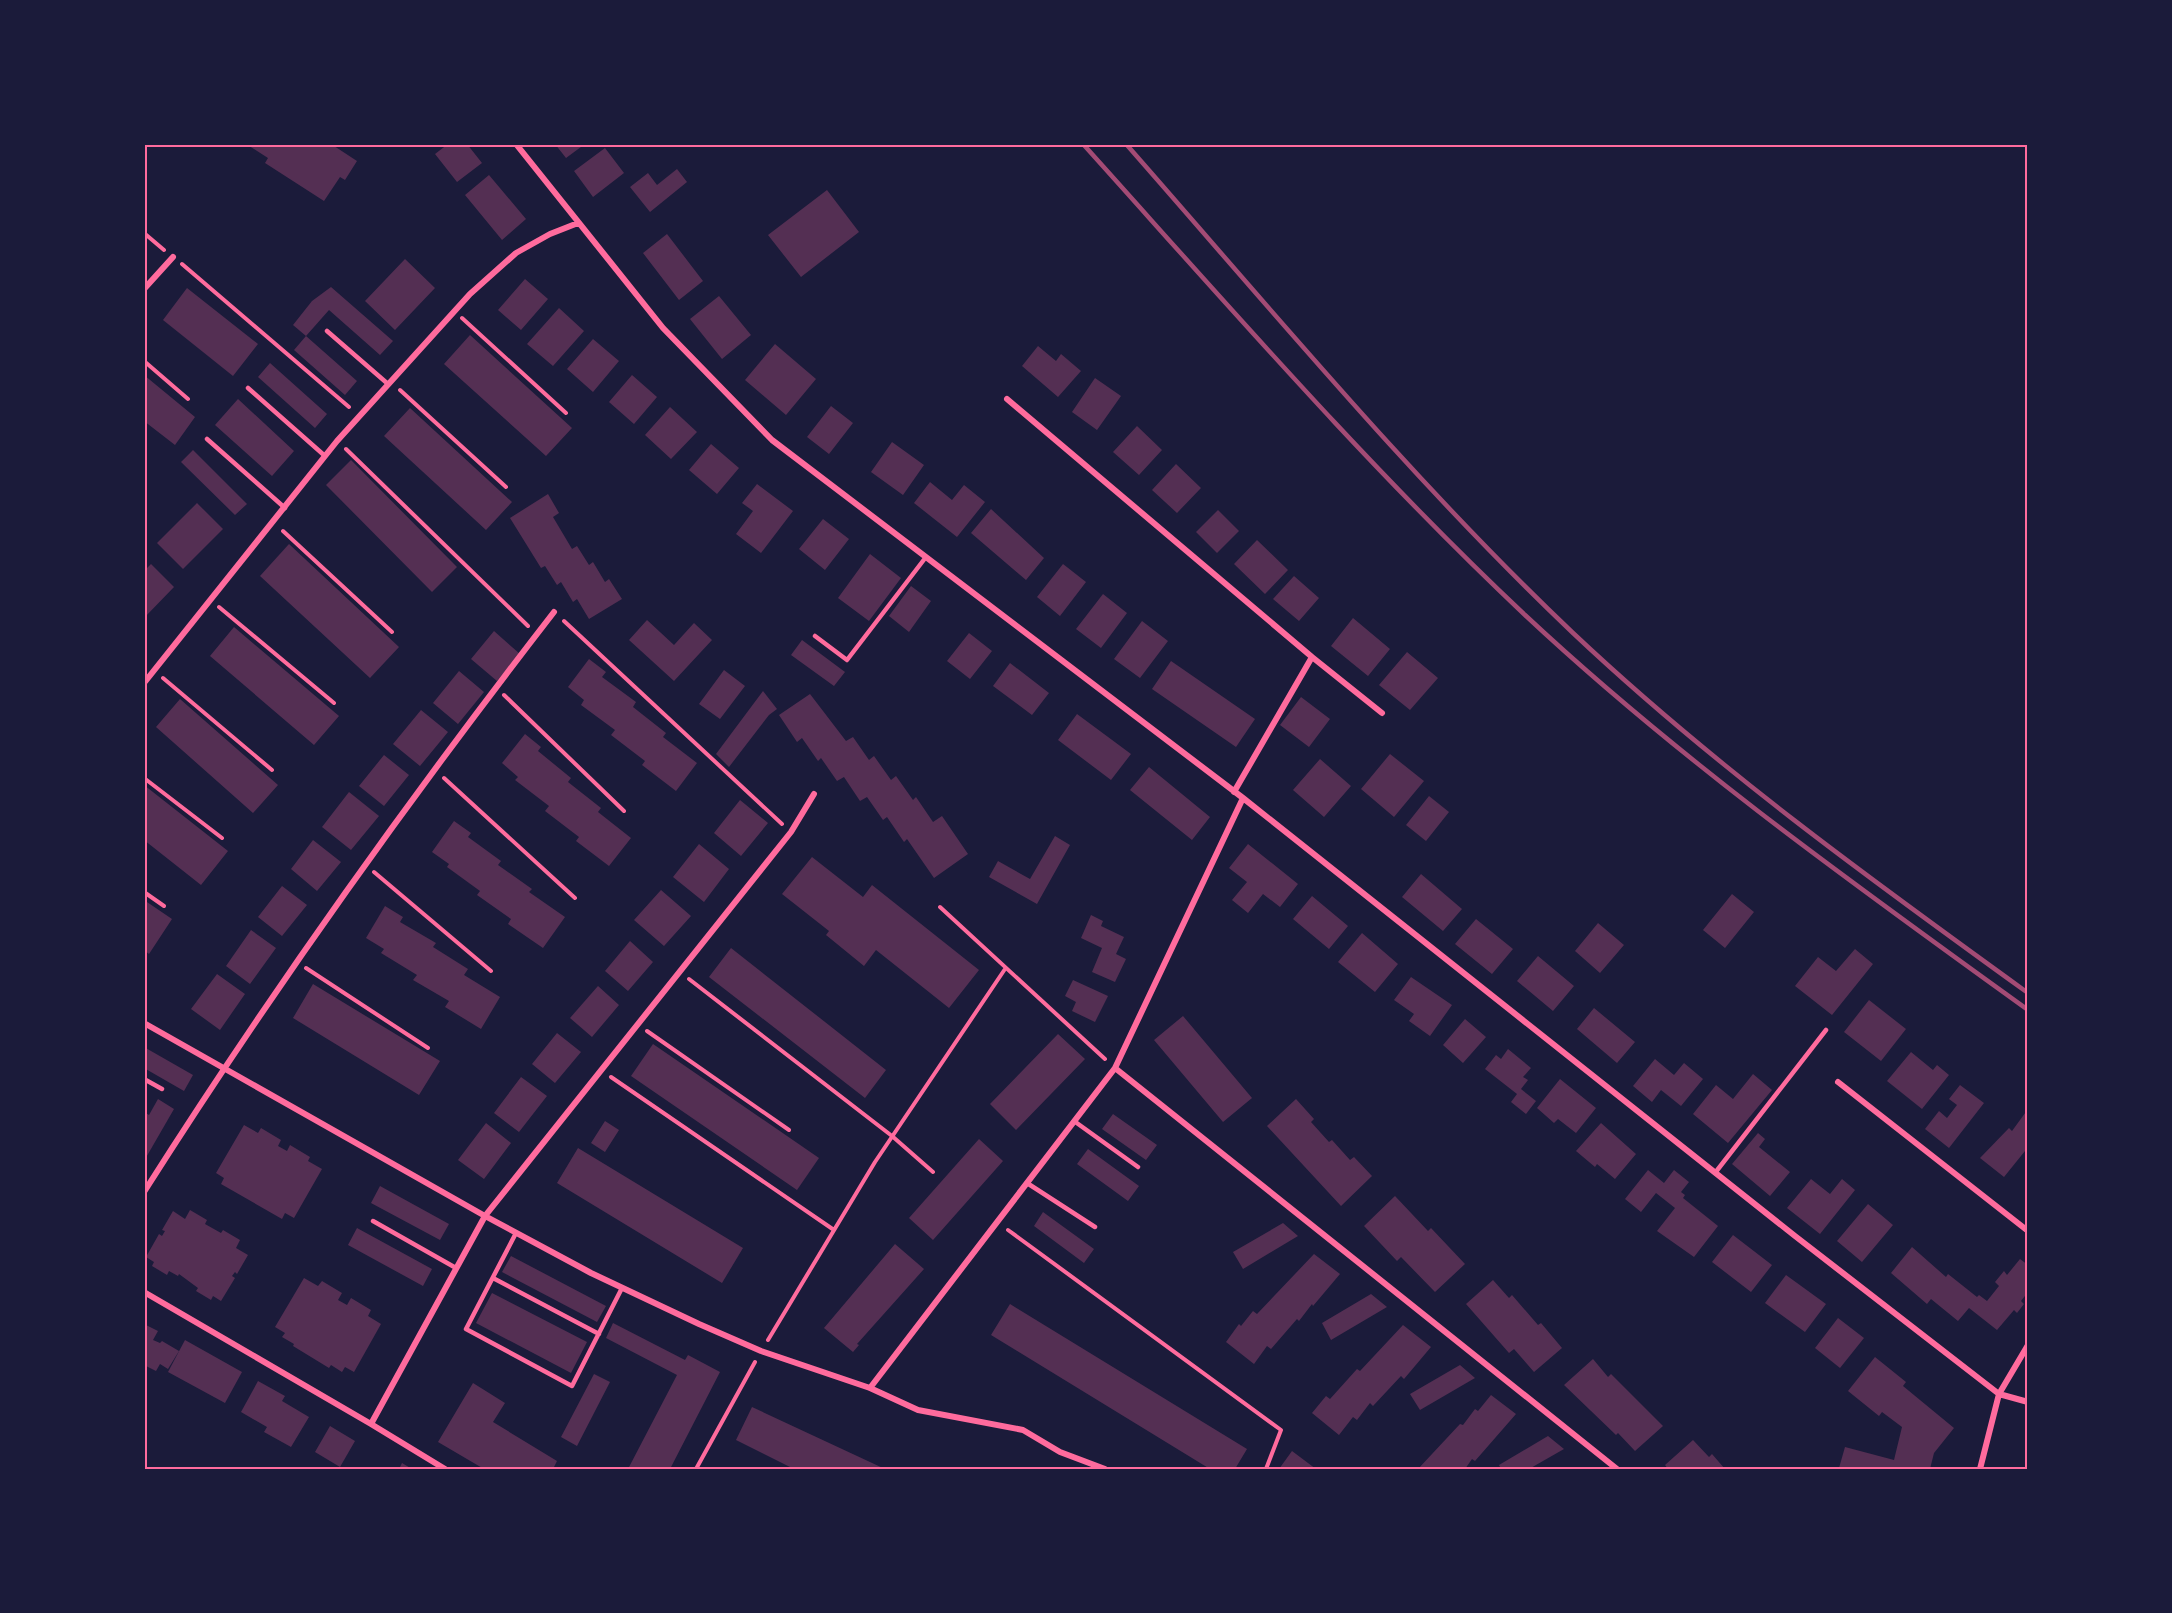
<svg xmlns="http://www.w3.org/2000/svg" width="2172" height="1613" viewBox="0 0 2172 1613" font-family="'Libre Baskerville',serif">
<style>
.building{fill:#542f53}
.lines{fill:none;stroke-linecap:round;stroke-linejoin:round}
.path{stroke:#ff6b9d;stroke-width:4}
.service{stroke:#ff6b9d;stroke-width:4.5}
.minor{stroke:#ff6b9d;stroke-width:6}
.rail{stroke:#a44b75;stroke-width:4.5}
.neatline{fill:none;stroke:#ff6b9d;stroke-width:2}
</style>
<rect width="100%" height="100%" fill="#1b1b3a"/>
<path class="building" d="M246,144L283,146L284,144H331L357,161L345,180L340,177L324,201L265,163L268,158Z
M448,144H467L482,163L457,182L435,154Z
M555,144H585L566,158Z
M605,148L624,173L593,197L574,171Z
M677,169L687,182L650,212L630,187L648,173L657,185Z
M489,175L526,219L502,240L465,195Z
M827,190L859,232L801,277L768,235Z
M667,234L703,281L679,300L643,253Z
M405,259L435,288L395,330L365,301Z
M525,279L548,299L521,330L498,310Z
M331,287L393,341L380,355L329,310L306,336L357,381L345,395L294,350L306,336L293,325L312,301Z
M187,288L258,344L233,376L163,320Z
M719,296L751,335L722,359L690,319Z
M559,308L584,331L553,366L527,344Z
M470,335L572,428L546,456L444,364Z
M593,339L619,361L593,392L567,369Z
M775,344L816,379L786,415L745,380Z
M1038,346L1056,361L1061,354L1081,371L1058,397L1022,366Z
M270,363L327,414L315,428L258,377Z
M144,375L195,417L175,445L144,421Z
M632,375L657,397L634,424L609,402Z
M1095,378L1121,396L1097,430L1072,412Z
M238,399L294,451L272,476L215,425Z
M831,406L853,423L829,454L807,437Z
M670,407L697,432L671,459L645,435Z
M410,408L512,502L486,530L384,436Z
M1137,426L1162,450L1139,475L1113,452Z
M892,442L924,465L903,495L871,472Z
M711,444L739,468L717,494L689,470Z
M193,450L247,504L235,515L181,462Z
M351,460L457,567L432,592L326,485Z
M1176,464L1201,488L1177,513L1152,490Z
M930,482L952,500L964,485L985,502L957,537L914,503Z
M757,484L793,511L761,553L736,534L753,511L742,503Z
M548,494L559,513L553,517L572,549L577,546L589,565L593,562L605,582L609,579L622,599L589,619L577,599L573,602L561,582L557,585L545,566L541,568L510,518Z
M197,503L223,529L183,569L157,543Z
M991,509L1044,558L1026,580L971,533Z
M1218,510L1239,531L1217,553L1196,532Z
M823,519L849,539L825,570L799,549Z
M1257,540L1288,570L1265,594L1234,564Z
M289,544L399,647L370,678L260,576Z
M870,554L901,578L869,621L838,598Z
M151,564L174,587L144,618V571Z
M1063,564L1086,582L1060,616L1037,597Z
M1294,576L1319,598L1299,621L1273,599Z
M911,586L931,601L909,632L889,616Z
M1103,594L1127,613L1101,648L1076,629Z
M1353,618L1390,649L1368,676L1331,646Z
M647,620L674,645L694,623L712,640L674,681L629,640Z
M1142,621L1168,641L1140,678L1114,659Z
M234,627L339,716L314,745L210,656Z
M494,631L520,654L497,681L471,659Z
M969,633L992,651L970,679L947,661Z
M802,640L845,672L834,686L791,655Z
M1407,652L1438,678L1410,710L1379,685Z
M589,659L606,672L602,677L636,702L633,707L666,733L663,737L697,763L676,791L642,765L645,761L611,735L615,730L581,705L584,700L568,687Z
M1171,661L1255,719L1236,747L1152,689Z
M1010,663L1049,693L1032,715L993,686Z
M724,670L745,686L720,719L699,704Z
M459,671L484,692L458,724L433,703Z
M763,691L777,709L769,715L729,767L716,754Z
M810,694L846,741L853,737L869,760L874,756L891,780L896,776L913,800L916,797L933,822L942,816L968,854L934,878L907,839L904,842L887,817L883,820L867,797L860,801L844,777L837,781L821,758L818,761L802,738L797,742L779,715Z
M1301,697L1330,719L1309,747L1280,725Z
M180,699L278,785L253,813L156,727Z
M421,710L448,732L420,766L393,744Z
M1077,714L1131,754L1111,780L1058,740Z
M525,734L541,747L538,751L571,778L568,782L601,808L598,812L631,838L609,866L576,841L579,837L545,811L549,806L515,780L518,777L502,763Z
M1390,754L1424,781L1394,817L1361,789Z
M384,755L409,775L384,806L359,786Z
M1320,759L1351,786L1324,817L1293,790Z
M1149,767L1210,817L1192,840L1130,790Z
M144,785L228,851L201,885L144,840Z
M349,792L379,816L351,850L322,827Z
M1429,796L1449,812L1426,841L1406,825Z
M740,800L768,823L741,856L714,833Z
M454,821L471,833L468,837L501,861L498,865L532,889L529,892L565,917L543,948L508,924L511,919L477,895L480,891L447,867L449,864L432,852Z
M1055,836L1070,845L1037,904L989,877L998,861L1030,879Z
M313,840L341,862L317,891L291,869Z
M699,844L729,869L704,902L673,877Z
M1248,844L1298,884L1280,907L1263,894L1248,913L1232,900L1247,882L1229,868Z
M812,857L863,897L872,885L979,970L949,1008L876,950L864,966L826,935L829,931L782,894Z
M1421,874L1462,909L1443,931L1402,897Z
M282,886L307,905L282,936L258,917Z
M661,890L691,916L664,946L634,920Z
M1732,894L1754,912L1725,948L1703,930Z
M1312,896L1348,926L1329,949L1293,919Z
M144,900L172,919L149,954L144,950Z
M385,906L403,917L400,922L436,943L433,947L468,969L464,975L500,997L481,1029L445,1007L449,1001L413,980L417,975L381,953L384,949L366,938Z
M1091,915L1103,921L1101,926L1124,937L1116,954L1126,959L1115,982L1092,972L1102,948L1081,938Z
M1476,919L1513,949L1492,974L1455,944Z
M1598,923L1624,945L1600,973L1575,951Z
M251,930L276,948L250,984L226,966Z
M1362,933L1398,964L1375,992L1338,962Z
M630,941L653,962L628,991L605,971Z
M731,948L886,1070L865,1098L709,977Z
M1855,949L1873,964L1832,1015L1795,986L1818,957L1836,971Z
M1538,956L1574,986L1553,1011L1517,981Z
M217,974L245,994L220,1030L191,1009Z
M1411,977L1452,1005L1430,1036L1409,1021L1414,1014L1394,1000Z
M1073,980L1108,996L1095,1022L1072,1011L1076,1002L1065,996Z
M313,984L440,1061L419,1095L293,1018Z
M598,986L619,1005L592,1037L570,1018Z
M1869,1000L1906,1029L1881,1061L1844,1032Z
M1594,1008L1635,1042L1617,1063L1577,1029Z
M1183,1016L1252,1098L1223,1122L1154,1040Z
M1465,1019L1486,1037L1463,1063L1443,1045Z
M557,1033L581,1052L555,1083L532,1064Z
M1058,1034L1085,1059L1016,1130L990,1104Z
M653,1044L819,1158L797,1190L631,1076Z
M144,1047L193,1075L184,1091L144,1068Z
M1508,1049L1531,1068L1523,1077L1528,1080L1521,1089L1536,1101L1526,1114L1511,1102L1517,1094L1485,1069L1496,1055L1501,1059Z
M1911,1052L1933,1070L1937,1065L1949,1075L1922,1109L1887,1081Z
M1655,1059L1674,1075L1684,1063L1703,1079L1681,1106L1661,1090L1652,1102L1633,1086Z
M1753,1074L1772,1090L1728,1143L1693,1114L1716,1085L1733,1099Z
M521,1077L547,1096L519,1132L494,1113Z
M1560,1079L1596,1108L1576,1133L1558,1119L1554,1123L1537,1108Z
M1960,1085L1984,1103L1949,1148L1925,1129L1939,1111L1947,1118L1957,1105L1949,1099Z
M158,1099L174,1109L144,1161V1112L149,1115Z
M1296,1099L1314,1119L1311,1122L1329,1142L1332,1140L1350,1160L1354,1157L1372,1176L1341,1206L1267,1126Z
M2028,1109V1154L2025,1151L2004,1177L1980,1158L2009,1128L2012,1131Z
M1113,1114L1157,1145L1146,1160L1102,1129Z
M605,1121L619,1130L605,1152L591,1143Z
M486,1123L511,1143L484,1179L458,1160Z
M1601,1123L1636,1154L1615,1179L1597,1164L1595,1167L1576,1151Z
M244,1125L258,1133L261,1128L281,1140L278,1146L287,1151L290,1145L310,1157L308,1161L322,1169L294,1218L285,1213L282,1219L221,1184L224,1178L216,1173Z
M1758,1133L1765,1139L1759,1147L1790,1172L1770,1196L1732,1164Z
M979,1139L1003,1161L933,1240L909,1218Z
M578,1148L743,1248L722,1283L557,1183Z
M1088,1149L1139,1186L1128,1201L1077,1164Z
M1648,1170L1664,1183L1674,1170L1689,1182L1681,1192L1685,1195L1683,1198L1718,1226L1694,1257L1657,1231L1675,1208L1656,1193L1641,1212L1625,1199Z
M1811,1179L1830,1194L1842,1179L1855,1190L1820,1234L1787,1208Z
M380,1186L449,1224L440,1240L371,1203Z
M1395,1196L1428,1231L1431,1228L1465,1264L1435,1292L1401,1257L1397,1261L1364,1226Z
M1868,1204L1893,1225L1862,1262L1837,1241Z
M190,1210L207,1220L205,1224L221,1233L223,1230L240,1240L236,1248L248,1255L237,1274L235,1272L232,1276L235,1278L221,1301L213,1296L211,1300L196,1291L198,1288L179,1274L178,1276L169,1271L167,1275L152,1266L154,1262L146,1257L159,1234L162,1236L165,1231L162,1230L173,1211L185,1219Z
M1043,1212L1094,1249L1084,1263L1034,1226Z
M1283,1223L1298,1236L1243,1269L1233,1252Z
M357,1228L432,1269L423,1286L348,1245Z
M1733,1235L1772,1265L1751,1292L1712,1262Z
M895,1244L924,1269L857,1344L859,1345L853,1352L824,1328Z
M1912,1247L1946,1277L1948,1274L1977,1297L1979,1295L1987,1301L1999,1286L1995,1282L2004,1271L2007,1275L2020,1259L2028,1265V1292L2021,1301L2024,1304L2017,1313L2014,1310L1997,1330L1969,1308L1958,1321L1931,1299L1927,1304L1891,1273Z
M1314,1254L1340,1274L1313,1306L1312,1304L1299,1321L1297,1319L1271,1349L1267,1346L1254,1364L1226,1342L1239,1324L1241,1326L1253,1311L1257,1314Z
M511,1256L606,1306L597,1322L502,1272Z
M1786,1275L1826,1304L1805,1332L1765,1303Z
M304,1278L318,1286L322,1281L342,1293L338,1300L347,1305L351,1298L371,1310L368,1316L381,1324L354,1372L345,1367L342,1372L331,1365L329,1368L293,1346L294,1344L282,1337L285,1333L275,1327Z
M1493,1280L1509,1298L1512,1295L1538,1325L1541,1323L1562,1348L1534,1372L1514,1349L1509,1353L1466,1304Z
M492,1293L587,1342L571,1373L476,1323Z
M1371,1294L1387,1307L1331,1340L1322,1323Z
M1010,1304L1247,1449L1235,1469H1210L991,1335Z
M1838,1318L1864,1338L1840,1368L1815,1348Z
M613,1323L685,1360L688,1355L720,1372L670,1469H628L677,1375L606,1338Z
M144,1324L158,1331L153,1340L160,1343L162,1341L179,1351L168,1369L160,1364L156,1371L144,1365Z
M1403,1325L1431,1347L1404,1379L1401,1376L1373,1406L1370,1403L1357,1420L1353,1417L1339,1435L1312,1413L1326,1396L1330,1399L1357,1369L1360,1371Z
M185,1340L242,1372L225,1403L168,1372Z
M1875,1357L1906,1382L1903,1386L1954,1428L1934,1453L1930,1469L1839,1468L1845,1447L1894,1460L1902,1427L1882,1412L1879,1416L1848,1391Z
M1593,1359L1608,1377L1611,1374L1663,1426L1635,1451L1618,1433L1616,1435L1564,1385Z
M1460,1365L1475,1378L1420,1410L1410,1394Z
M594,1374L610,1382L577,1446L561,1437Z
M258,1381L285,1396L282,1401L309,1417L291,1447L264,1432L267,1427L241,1412Z
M473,1383L505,1403L493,1422L557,1461L553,1469H484L438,1442Z
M1491,1395L1516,1414L1475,1461L1472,1459L1465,1469H1418L1460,1424L1463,1425L1475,1409L1478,1411Z
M752,1407L885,1469H794L736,1440Z
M330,1426L355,1441L340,1467L315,1452Z
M1548,1436L1564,1449L1529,1469H1501L1499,1465Z
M1693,1440L1709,1457L1712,1454L1725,1469H1668L1665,1465Z
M1292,1451L1316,1469H1279Z
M402,1463L412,1469H399Z"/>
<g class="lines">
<path class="path" d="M144,233L164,250
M182,264L349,407
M462,318L566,413
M144,361L188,399
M400,390L506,487
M346,449L528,626
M283,531L392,632
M219,607L334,703
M564,621L782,824
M163,678L272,770
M504,695L624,811
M144,778L222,838
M444,778L575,898
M374,872L491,971
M144,892L164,906
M940,907L1105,1059
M306,968L428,1048
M689,979L892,1136L933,1172
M647,1031L789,1130
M611,1077L834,1230
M1008,1230L1281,1430L1266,1469
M768,1340L875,1162L1005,969
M696,1469L755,1362"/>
<path class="service" d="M327,331L388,384
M248,388L325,456
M207,439L285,508
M815,636L847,660L926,557
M144,1079L162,1089
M1074,1121L1138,1167
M1715,1173L1826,1030
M1027,1183L1095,1227
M373,1221L456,1268
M516,1233L466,1329L572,1386L622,1288
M493,1278L599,1334"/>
<path class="minor" d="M516,144L663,328L772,440L1243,798L1795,1236L1999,1394L2028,1402
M144,289L173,257
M1007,399L1312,657L1234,792
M1312,657L1382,713
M144,683L337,441L470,294L516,253L550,234L578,223
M144,1023L485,1216L591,1273L699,1324L761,1351L870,1388L918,1410L1023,1430L1060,1452L1105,1469
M1115,1068L1617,1469
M1838,1082L2028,1231
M144,1192C271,992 409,799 554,612
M144,1292L371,1424
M870,1388L1115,1068L1243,798
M445,1469L371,1424L485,1216L791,832L814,794
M1980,1469L1999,1394L2028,1345"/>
<path class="rail" d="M1083,144C1227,304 1368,467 1525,615C1681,761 1855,885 2028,1010
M1126,144C1271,309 1413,481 1573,633C1714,766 1870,879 2028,993"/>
</g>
<rect width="2172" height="1613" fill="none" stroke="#1b1b3a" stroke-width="291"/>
<rect x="146" y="146" width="1880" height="1322" class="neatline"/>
</svg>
